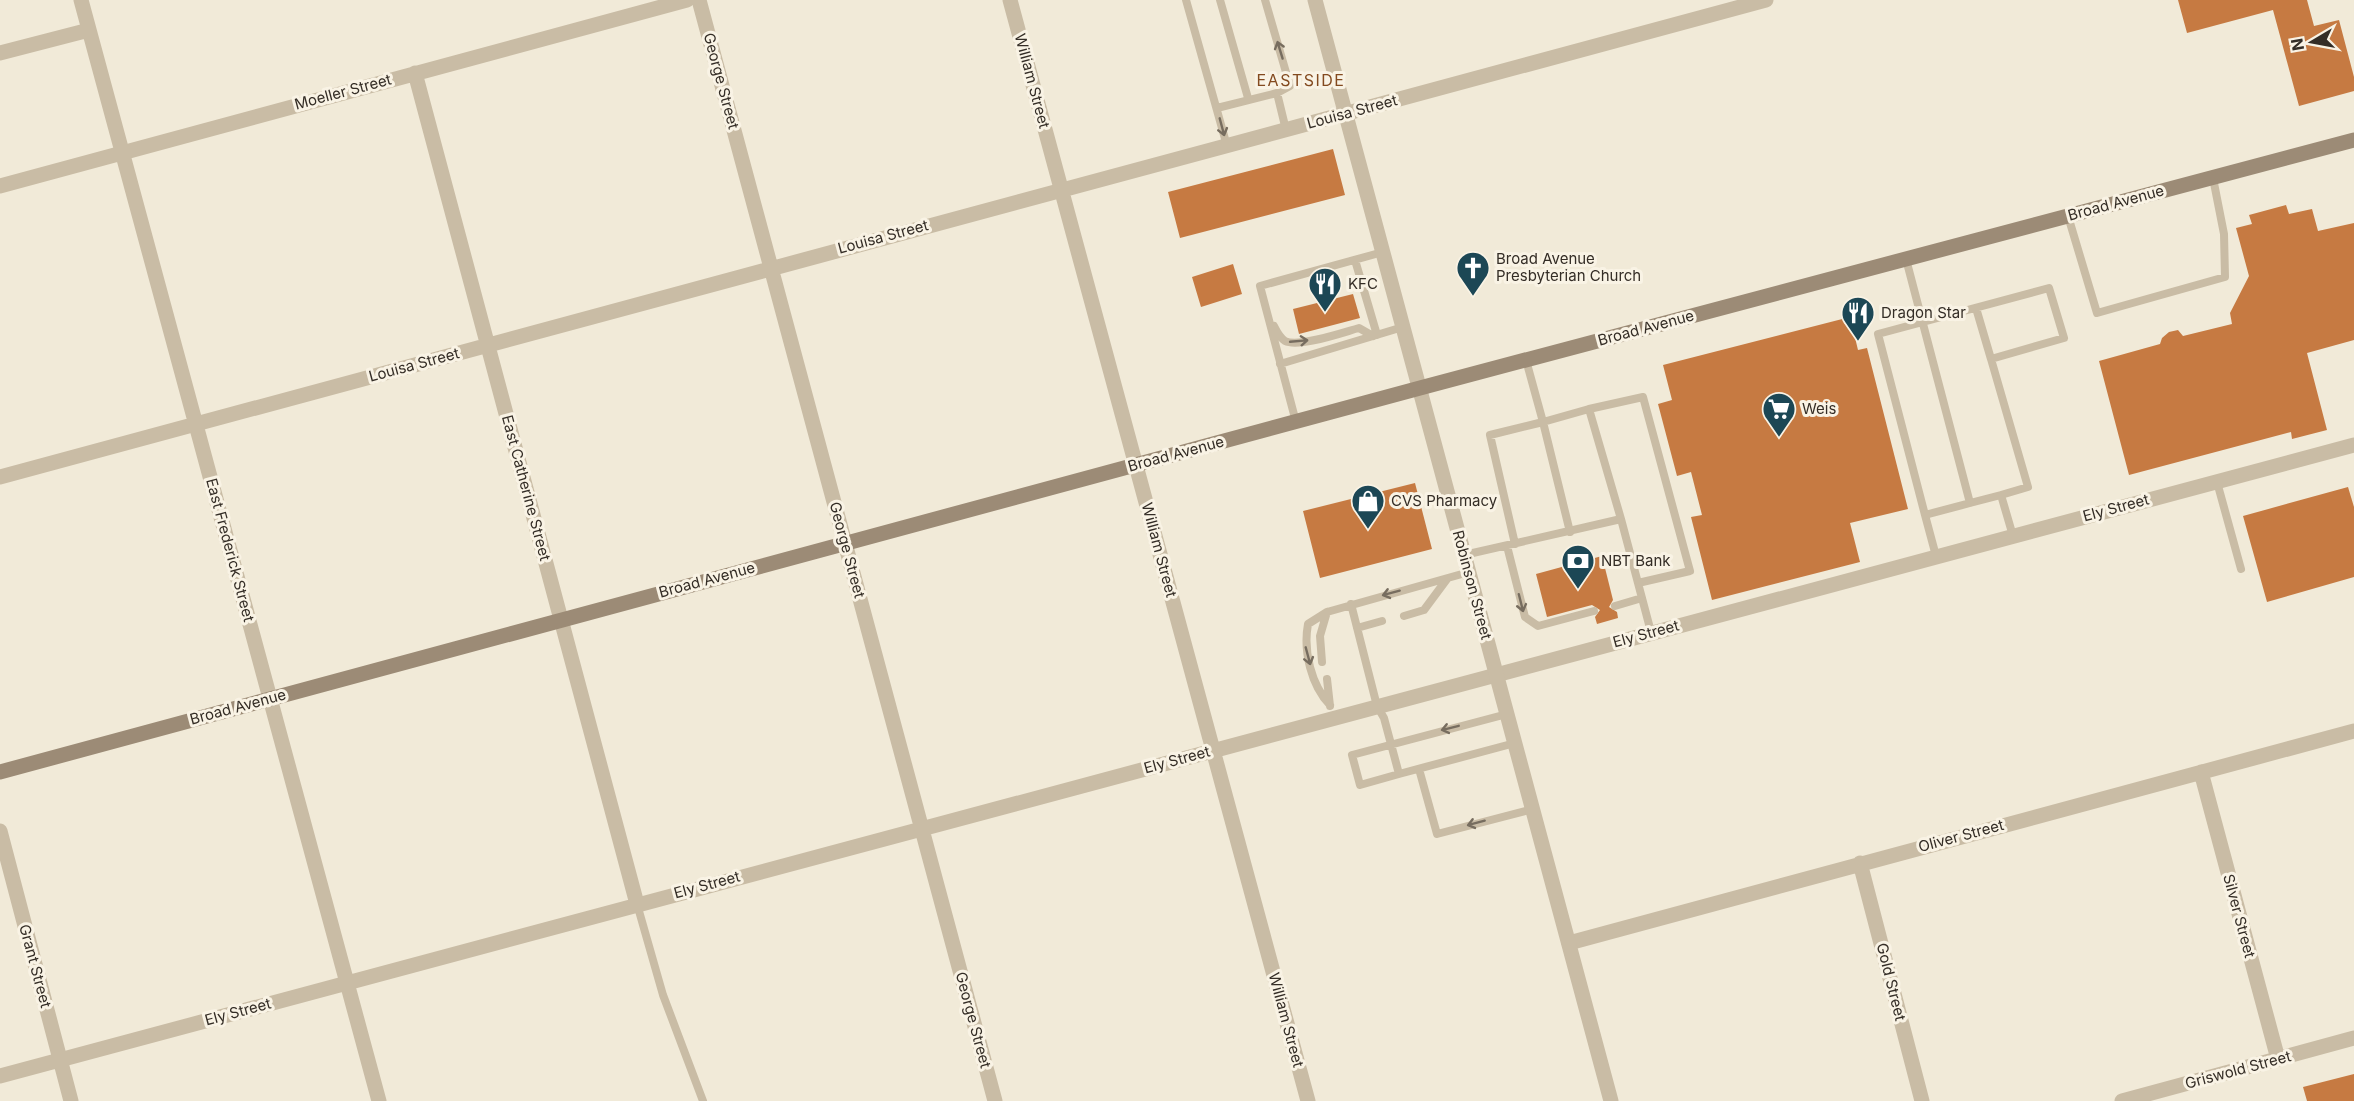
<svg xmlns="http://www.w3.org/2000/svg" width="2354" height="1101" viewBox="0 0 2354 1101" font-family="Inter,sans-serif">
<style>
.building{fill:#c67a42}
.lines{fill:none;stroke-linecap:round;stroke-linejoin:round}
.service{stroke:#c9bca5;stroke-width:8}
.minor{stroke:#c9bca5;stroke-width:15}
.tertiary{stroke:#c9bca5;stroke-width:15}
.secondary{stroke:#9c8b76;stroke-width:15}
.oneway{stroke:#776d5f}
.labels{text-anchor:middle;stroke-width:6;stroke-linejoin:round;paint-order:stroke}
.street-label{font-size:15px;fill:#342d26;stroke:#f9f3e5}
.poi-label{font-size:15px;fill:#342d26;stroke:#f9f3e5;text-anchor:start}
.neighbourhood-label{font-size:16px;letter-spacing:1.5px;fill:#834a1f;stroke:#f9f3e5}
</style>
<rect width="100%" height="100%" fill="#f1ead8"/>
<path class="building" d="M2178,0H2307L2314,26L2339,20L2354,77V91L2299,106L2273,10L2187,33Z
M1333,149L1345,195L1180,238L1168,192Z
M2286,205L2289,214L2312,209L2318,231L2354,223V340L2307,353L2327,430L2292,439L2291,432L2129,475L2099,361L2160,344L2162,338L2169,332L2178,330L2183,336L2232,324L2230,313L2249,276L2236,228L2252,224L2249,215Z
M1233,264L1242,294L1201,307L1192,277Z
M1353,294L1360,318L1299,334L1293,309Z
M1850,317L1858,350L1867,348L1908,509L1850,523L1860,562L1712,600L1691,517L1702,515L1691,472L1677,476L1658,404L1672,400L1663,365Z
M1415,483L1432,549L1320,578L1303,511Z
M2348,487L2354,507V577L2267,602L2243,516Z
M1602,556L1613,600L1609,607L1617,612L1618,618L1597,624L1595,617L1600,610L1592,605L1547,617L1536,574Z
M2354,1074V1101H2307L2303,1087Z"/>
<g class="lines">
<path class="service" d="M1186,0L1227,146
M1220,0L1248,98
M1277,93L1286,130
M1217,108L1277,93L1290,86L1265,0
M2068,216L2097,313L2225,277L2224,234L2213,178
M1906,259L1970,503L1925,515L1936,556
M1355,260L1377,335
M1274,326C1277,332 1279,337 1285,341C1299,348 1344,332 1359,328L1373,336
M1991,359L2028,487L2001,495L2013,536
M1526,360L1543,422L1589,409L1621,519
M1280,364L1403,327
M1589,409L1643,397L1690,571L1638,583
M1296,422L1260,286L1383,252
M2217,482L2241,569
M1970,503L2001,495
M1925,515L1878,334L2049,288L2064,338L1991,359L1976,308
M1515,544L1490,435L1543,422L1570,532
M1507,546L1525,617L1538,626L1594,611
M1464,555L1621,519L1651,632
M1351,604L1377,706L1384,718L1399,774L1515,743
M1615,606L1642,598
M1327,612L1308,624C1303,651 1311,685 1330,705
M1404,616L1424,610L1447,579
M1357,628L1382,621
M1322,662L1320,636L1327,612L1469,572
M1327,679L1330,706
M1419,769L1437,834L1533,809
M1399,774L1360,785L1352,755L1507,714
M637,904L663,995L703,1101"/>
<path class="minor" d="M81,0L379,1101
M699,0L995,1101
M1010,0L1308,1101
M0,53L89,30
M415,73L637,904
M0,186L687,0
M0,477L1766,0
M2201,772L2278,1059
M0,831L71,1101
M1860,863L1922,1101
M1569,943L2354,731
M0,1076L2354,445
M2122,1101L2354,1038"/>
<path class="tertiary" d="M1315,0L1611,1101"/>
<path class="secondary" d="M0,772L1420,388L2354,140"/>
</g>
<defs><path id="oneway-shaft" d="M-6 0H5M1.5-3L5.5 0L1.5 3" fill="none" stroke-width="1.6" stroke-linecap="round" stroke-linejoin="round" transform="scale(1.5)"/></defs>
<g class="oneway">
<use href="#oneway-shaft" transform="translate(1280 50) rotate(-107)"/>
<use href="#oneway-shaft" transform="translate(1222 127) rotate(75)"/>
<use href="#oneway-shaft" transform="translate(1299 341) rotate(-5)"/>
<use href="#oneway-shaft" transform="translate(1391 593) rotate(165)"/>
<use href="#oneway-shaft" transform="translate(1521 603) rotate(76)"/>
<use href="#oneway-shaft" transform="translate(1308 656) rotate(75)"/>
<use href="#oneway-shaft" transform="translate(1450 728) rotate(166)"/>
<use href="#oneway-shaft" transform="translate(1476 823) rotate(165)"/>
</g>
<defs>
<g id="church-pin" transform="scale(1.725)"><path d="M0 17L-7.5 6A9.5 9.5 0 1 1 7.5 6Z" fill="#1c4755" stroke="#f9f3e5"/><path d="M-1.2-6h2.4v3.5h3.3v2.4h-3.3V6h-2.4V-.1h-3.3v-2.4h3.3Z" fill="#fff"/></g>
<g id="restaurant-pin" transform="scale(1.725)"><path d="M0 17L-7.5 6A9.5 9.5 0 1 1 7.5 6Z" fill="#1c4755" stroke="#f9f3e5"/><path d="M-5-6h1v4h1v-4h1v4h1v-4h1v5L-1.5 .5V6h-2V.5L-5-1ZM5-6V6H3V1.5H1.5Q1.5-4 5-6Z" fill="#fff"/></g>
<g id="supermarket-pin" transform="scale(1.725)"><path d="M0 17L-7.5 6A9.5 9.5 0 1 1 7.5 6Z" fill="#1c4755" stroke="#f9f3e5"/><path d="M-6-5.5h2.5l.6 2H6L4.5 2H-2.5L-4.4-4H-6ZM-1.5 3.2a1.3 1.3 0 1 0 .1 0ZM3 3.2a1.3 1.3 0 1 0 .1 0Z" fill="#fff"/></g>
<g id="shop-pin" transform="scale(1.725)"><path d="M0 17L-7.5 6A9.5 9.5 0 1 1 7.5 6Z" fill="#1c4755" stroke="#f9f3e5"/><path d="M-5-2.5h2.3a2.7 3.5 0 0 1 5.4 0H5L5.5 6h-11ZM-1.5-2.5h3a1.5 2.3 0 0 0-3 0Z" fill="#fff"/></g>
<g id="bank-pin" transform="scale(1.725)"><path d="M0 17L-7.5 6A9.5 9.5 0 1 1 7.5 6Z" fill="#1c4755" stroke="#f9f3e5"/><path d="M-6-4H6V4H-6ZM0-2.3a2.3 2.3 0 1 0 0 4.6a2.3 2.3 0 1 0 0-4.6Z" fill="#fff"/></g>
</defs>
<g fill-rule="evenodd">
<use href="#church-pin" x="1473" y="268"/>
<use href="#restaurant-pin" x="1325" y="284"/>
<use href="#restaurant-pin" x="1858" y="313"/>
<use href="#supermarket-pin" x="1779" y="409"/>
<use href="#shop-pin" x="1368" y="501"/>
<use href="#bank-pin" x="1578" y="561"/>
</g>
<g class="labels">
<g class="street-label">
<text transform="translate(721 81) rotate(75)" y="5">George Street</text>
<text transform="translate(1032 81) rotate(75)" y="5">William Street</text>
<text transform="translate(343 92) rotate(-15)" y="5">Moeller Street</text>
<text transform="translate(1352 112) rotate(-15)" y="5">Louisa Street</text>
<text transform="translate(2116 203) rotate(-15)" y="5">Broad Avenue</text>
<text transform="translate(883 237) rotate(-15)" y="5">Louisa Street</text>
<text transform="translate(1646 328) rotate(-15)" y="5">Broad Avenue</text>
<text transform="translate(414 365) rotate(-15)" y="5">Louisa Street</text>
<text transform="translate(1176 454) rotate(-15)" y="5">Broad Avenue</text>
<text transform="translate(526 488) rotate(75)" y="5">East Catherine Street</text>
<text transform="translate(2116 508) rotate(-15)" y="5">Ely Street</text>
<text transform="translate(230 550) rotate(75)" y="5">East Frederick Street</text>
<text transform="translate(847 550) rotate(75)" y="5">George Street</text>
<text transform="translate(1159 550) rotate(75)" y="5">William Street</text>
<text transform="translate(707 580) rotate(-15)" y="5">Broad Avenue</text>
<text transform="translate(1472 585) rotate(75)" y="5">Robinson Street</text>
<text transform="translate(1646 634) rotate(-15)" y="5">Ely Street</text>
<text transform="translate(238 707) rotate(-15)" y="5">Broad Avenue</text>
<text transform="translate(1177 760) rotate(-15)" y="5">Ely Street</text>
<text transform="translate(1961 836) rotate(-15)" y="5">Oliver Street</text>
<text transform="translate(707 885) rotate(-15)" y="5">Ely Street</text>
<text transform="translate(2239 916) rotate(75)" y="5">Silver Street</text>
<text transform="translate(35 966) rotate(75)" y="5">Grant Street</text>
<text transform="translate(1891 982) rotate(76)" y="5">Gold Street</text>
<text transform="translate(238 1012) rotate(-15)" y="5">Ely Street</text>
<text transform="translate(973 1020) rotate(75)" y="5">George Street</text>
<text transform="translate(1286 1020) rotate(75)" y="5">William Street</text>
<text transform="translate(2238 1070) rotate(-15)" y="5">Griswold Street</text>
</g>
<g class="poi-label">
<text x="1496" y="264">Broad Avenue<tspan x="1496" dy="17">Presbyterian Church</tspan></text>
<text x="1348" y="289">KFC</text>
<text x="1881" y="318">Dragon Star</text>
<text x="1802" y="414">Weis</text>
<text x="1391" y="506">CVS Pharmacy</text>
<text x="1601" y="566">NBT Bank</text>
</g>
<g class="neighbourhood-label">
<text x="1301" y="86">EASTSIDE</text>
</g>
</g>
<g transform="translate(2312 42) rotate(260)" stroke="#f9f3e5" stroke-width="4.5" paint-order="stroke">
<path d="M0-4.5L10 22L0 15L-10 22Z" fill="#342d26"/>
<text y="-9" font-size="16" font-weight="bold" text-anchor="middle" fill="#342d26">N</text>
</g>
</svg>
